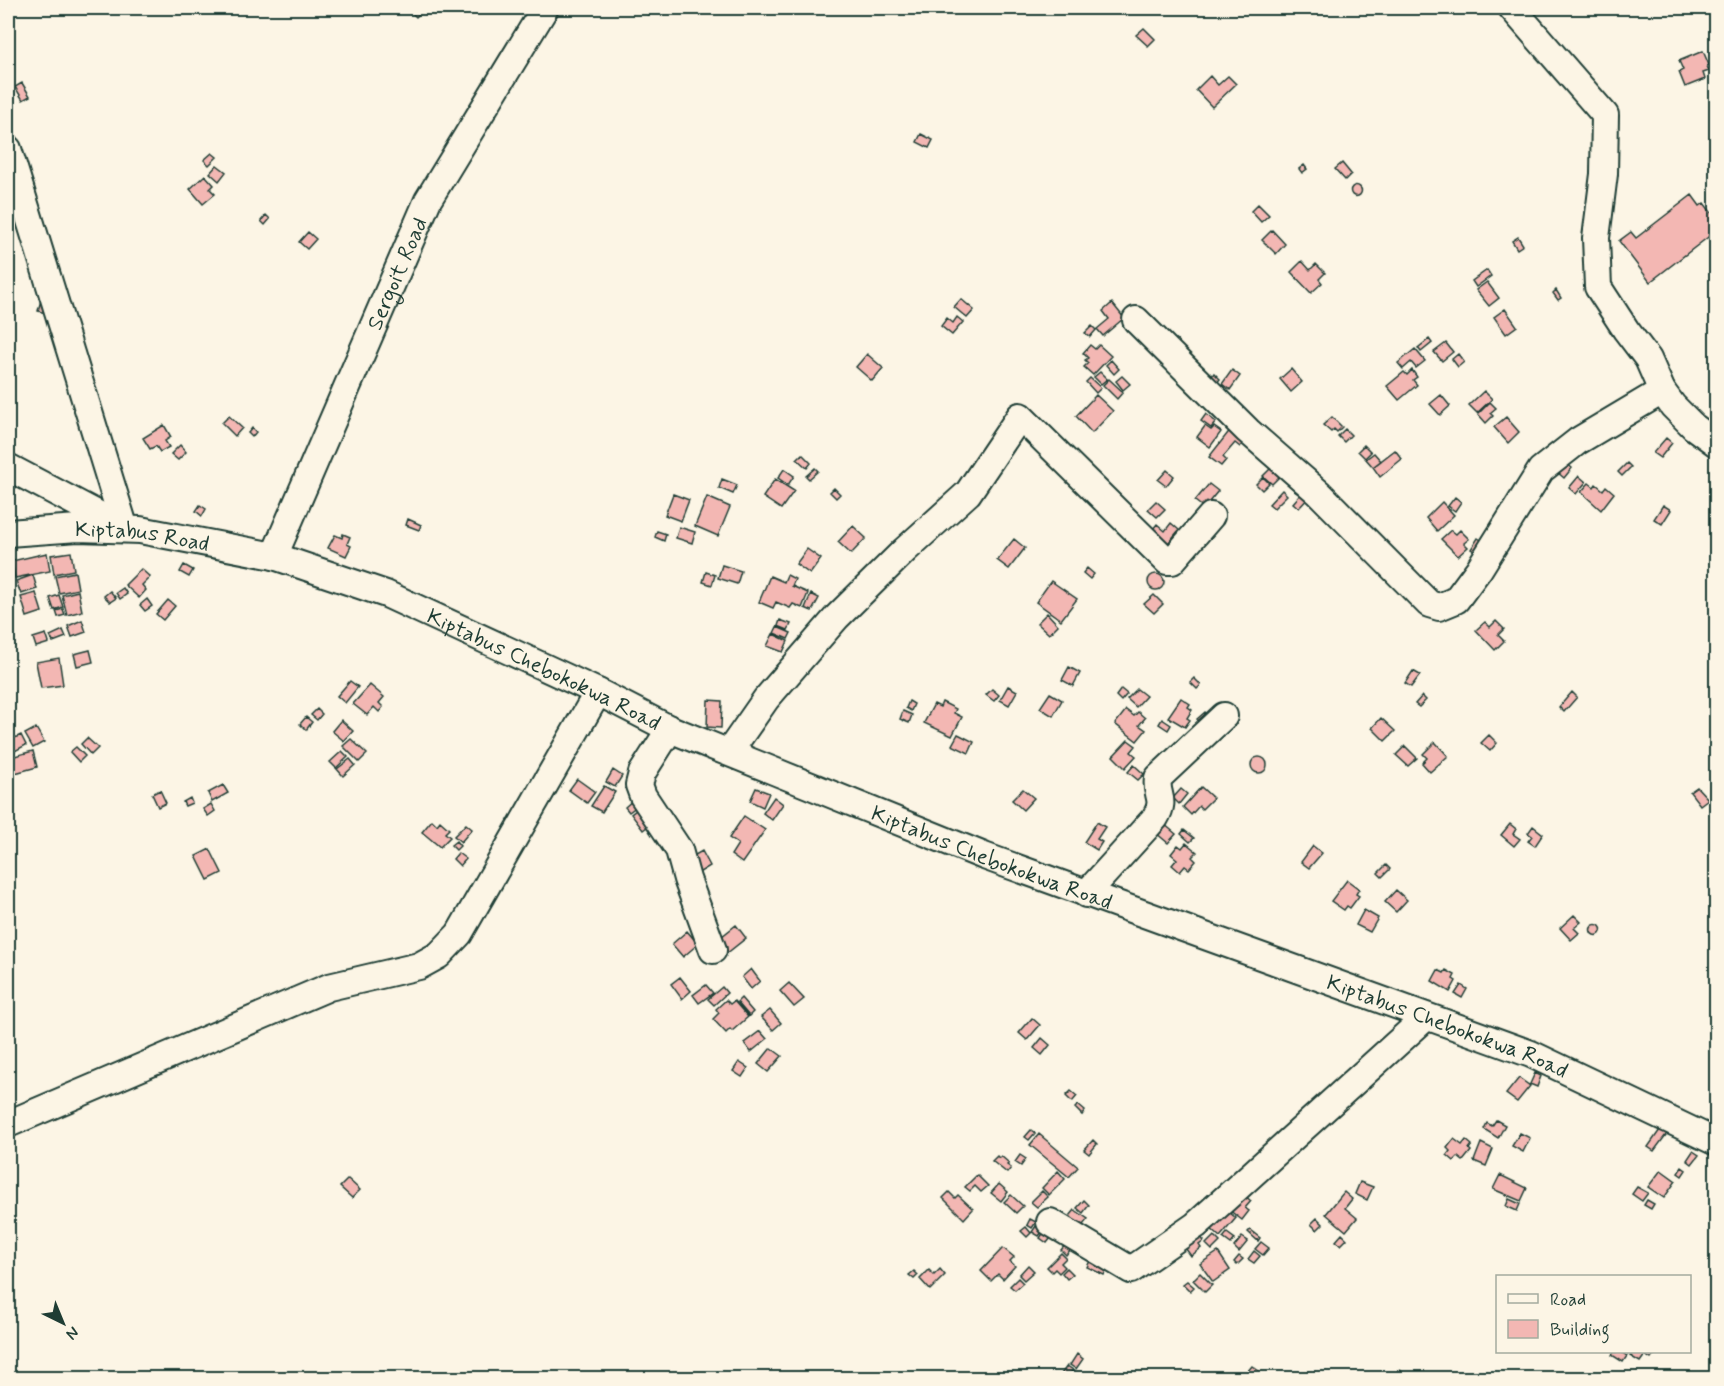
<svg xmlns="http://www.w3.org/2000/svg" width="1724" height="1386" viewBox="0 0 1724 1386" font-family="Mynerve,sans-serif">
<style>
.building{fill:#f3b7b3;stroke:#1f3d34;stroke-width:1.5}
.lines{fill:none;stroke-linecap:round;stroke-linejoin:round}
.minor-casing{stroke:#1f3d34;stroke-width:30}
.minor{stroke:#fcf5e5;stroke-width:26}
.labels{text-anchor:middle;stroke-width:4.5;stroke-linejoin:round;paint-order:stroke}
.street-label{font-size:22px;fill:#1f3d34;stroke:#fcf5e5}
</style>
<rect width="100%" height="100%" fill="#fcf5e5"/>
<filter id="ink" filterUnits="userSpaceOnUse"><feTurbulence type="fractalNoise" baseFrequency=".0167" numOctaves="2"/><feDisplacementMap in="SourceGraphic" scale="12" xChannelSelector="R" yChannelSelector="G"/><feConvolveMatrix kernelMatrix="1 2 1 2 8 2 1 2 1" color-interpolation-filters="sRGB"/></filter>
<g filter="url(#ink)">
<path class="building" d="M407,8H425L416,17Z
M641,8H653L648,15L640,9Z
M1144,28L1155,39L1148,46L1136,35Z
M1703,51L1709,65L1707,66L1709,71L1703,73L1705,79L1685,87L1679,72L1683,70L1679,61Z
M1210,76L1218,85L1228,76L1236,84L1212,107L1196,90Z
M22,83L30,96L23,100L15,87Z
M921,134L933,140L929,148L917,142Z
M212,153L217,157L209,165L204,160Z
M1342,163L1351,174L1345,180L1335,169Z
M217,165L226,172L219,181L210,173Z
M1304,165L1307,169L1302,173L1299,169Z
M205,175L214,185L210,189L215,194L203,204L190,189Z
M1350.5 191a5.5 5.5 0 1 1 11 0a5.5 5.5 0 1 1-11 0Z
M1692,195L1700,206L1704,203L1714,216L1711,219L1716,226V231L1650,282L1619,241L1631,232L1636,238Z
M1258,204L1269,215L1261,222L1251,211Z
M266,215L270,219L265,225L261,221Z
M1272,230L1285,244L1276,254L1262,240Z
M308,232L316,239L307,249L299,242Z
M1518,237L1523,245L1517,249L1512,241Z
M1302,261L1310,270L1316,264L1325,273L1319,279L1322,283L1311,293L1291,272Z
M1487,270L1491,276L1476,287L1472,281Z
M1487,282L1499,298L1489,306L1476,290Z
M1556,290L1561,298L1558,300L1553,293Z
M961,299L974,310L967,318L954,307Z
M41,300L49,303L46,313L38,311Z
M1112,303L1124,318L1103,336L1097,329L1109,319L1103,311Z
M1505,309L1517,326L1506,334L1494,317Z
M957,317L963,322L952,335L941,326L947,318L953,323Z
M1092,326L1096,330L1090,337L1085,333Z
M1429,339L1432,343L1421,352L1418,348Z
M1446,343L1453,352L1442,361L1434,352Z
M1090,345L1095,349L1099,345L1111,356L1093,375L1084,367L1088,363L1085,360L1088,358L1083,353Z
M1415,349L1425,361L1416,368L1411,362L1403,369L1398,363Z
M867,354L883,368L872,381L856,367Z
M1458,354L1464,362L1458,367L1452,359Z
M1111,360L1119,369L1114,374L1106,365Z
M1291,369L1302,382L1291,392L1280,379Z
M1232,370L1240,376L1230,390L1222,384Z
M1412,370L1417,377L1413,380L1417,385L1399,400L1387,386L1404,372L1407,375Z
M1100,372L1107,379L1101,384L1094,377Z
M1214,373L1220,379L1215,385L1209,380Z
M1122,376L1130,384L1123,390L1116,381Z
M1090,378L1101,388L1096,393L1086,382Z
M1109,379L1123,392L1117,399L1103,385Z
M1484,391L1492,399L1477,413L1469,405Z
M1096,395L1113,411L1092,433L1076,416Z
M1441,395L1450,406L1440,415L1430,404Z
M1490,402L1496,408L1490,413L1493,416L1486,423L1478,414Z
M1206,414L1216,422L1211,428L1201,421Z
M229,416L242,428L235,436L222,423Z
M1332,417L1342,427L1337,432L1334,429L1331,432L1323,425Z
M1506,417L1519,432L1508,443L1494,427Z
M164,425L171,437L165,441L169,447L160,452L156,446L150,449L143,438Z
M1205,426L1211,430L1214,427L1221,432L1210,447L1197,437Z
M252,428L256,432L252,437L248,433Z
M1231,429L1245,440L1240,447L1235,443L1223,457L1226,460L1221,466L1209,457Z
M1345,429L1351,435L1344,442L1338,436Z
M1666,438L1672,443L1660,458L1653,453Z
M180,445L186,452L178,460L171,454Z
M1364,445L1371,452L1365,458L1358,451Z
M1395,450L1402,459L1380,477L1373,467Z
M1374,453L1381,461L1373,467L1366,459Z
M802,454L811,463L807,468L797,459Z
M1277,462L1285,471L1272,484L1263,476Z
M1565,462L1572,468L1564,478L1557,472Z
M1627,463L1631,467L1622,476L1618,472Z
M815,468L818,471L809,479L806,476Z
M784,469L794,476L788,485L778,478Z
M1167,470L1174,476L1166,486L1158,480Z
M1579,476L1586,482L1576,494L1569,488Z
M1263,477L1269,483L1262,490L1256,484Z
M722,479L737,485L733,494L719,488Z
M775,479L794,491L781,509L763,497Z
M1589,483L1594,487L1596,484L1603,490L1606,486L1614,493L1601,510L1581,492Z
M1209,484L1218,491L1204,508L1195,501Z
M1299,486L1310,496L1299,508L1293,503L1300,495L1294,491Z
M834,488L840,494L836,498L830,492Z
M1282,490L1287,495L1274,508L1269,504Z
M673,494L689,500L681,521L665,515Z
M707,497L730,507L718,536L695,526Z
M1455,497L1461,502L1455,511L1448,506Z
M1156,501L1165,509L1157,517L1148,509Z
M1442,502L1454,515L1437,531L1426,518Z
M200,505L206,509L202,516L196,511Z
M1663,505L1671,510L1662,524L1654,519Z
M408,519L421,525L419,530L406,525Z
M1171,523L1179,530L1164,548L1148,535L1157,524L1165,531Z
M853,526L866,538L851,554L838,542Z
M679,527L695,532L692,543L676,538Z
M1451,530L1456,534L1460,530L1469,539L1464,543L1468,547L1458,556L1441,539Z
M657,531L666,534L664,541L655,537Z
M343,534L350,537L347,544L351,546L346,556L328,548L335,535L342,538Z
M1478,538L1484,542L1477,553L1471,549Z
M1014,539L1025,548L1009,569L997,560Z
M807,549L821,559L810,574L796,564Z
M71,552L74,570L54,574L51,555Z
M47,553L50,571L15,578L12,561Z
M184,565L193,570L189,577L180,572Z
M722,565L741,571L737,584L718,578Z
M1087,568L1094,574L1090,579L1083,573Z
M141,569L150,577L142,585L146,590L139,598L125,585Z
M75,572L78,589L59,593L55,576Z
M706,572L715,575L712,585L703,582Z
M1148 582a8 8 0 1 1 16 0a8 8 0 1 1-16 0Z
M33,575L37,589L21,594L16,581Z
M787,575L795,579L792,586L808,593L802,608L793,604L790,608L776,602L773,608L759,602L770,576L784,582Z
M1051,581L1077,599L1061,620L1036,602Z
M123,588L127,594L120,599L116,593Z
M78,591L82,611L67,615L62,595Z
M110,591L116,598L110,602L104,596Z
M36,593L42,612L27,617L21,597Z
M811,594L819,598L812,611L805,608Z
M59,595L63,607L54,610L50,598Z
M1154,595L1163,604L1154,613L1144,604Z
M147,599L152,606L145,611L140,605Z
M168,600L175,606L163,620L156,614Z
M63,609L65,615L58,617L56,611Z
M1047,613L1058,625L1049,634L1037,623Z
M82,620L86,632L72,637L68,626Z
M780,620L791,624L788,630L778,626Z
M1496,621L1504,629L1498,635L1504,641L1495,650L1476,630L1485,622L1490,627Z
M777,627L791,633L788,639L774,633Z
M63,630L66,637L53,642L50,636Z
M46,634L49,643L36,647L33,638Z
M773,634L788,641L783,652L767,646Z
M90,650L93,662L77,666L74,654Z
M59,658L63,685L41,688L36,662Z
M1069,667L1080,673L1073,686L1062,680Z
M1413,671L1420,675L1411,687L1405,683Z
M1194,678L1201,685L1197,689L1190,682Z
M350,681L358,687L345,703L337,696Z
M370,685L384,697L379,703L383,707L379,712L374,707L367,715L353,704Z
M1008,686L1017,691L1009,705L1000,700Z
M992,689L999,695L994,701L986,695Z
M1121,689L1127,694L1121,701L1116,696Z
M1137,689L1146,696L1136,707L1127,699Z
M1572,692L1577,697L1564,712L1559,707Z
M1050,693L1062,700L1053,716L1040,708Z
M1422,696L1426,700L1419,707L1415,704Z
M1181,698L1190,704L1188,707L1192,710L1187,718L1190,720L1185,727L1168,717Z
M708,700L722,701L721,728L707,727Z
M909,701L914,704L911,711L906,708Z
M942,702L956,709L954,713L962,717L952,736L924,723L934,704L940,707Z
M317,709L322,714L317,720L311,715Z
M1126,710L1134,716L1138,712L1145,718L1139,725L1146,730L1137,741L1115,724Z
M903,711L912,715L909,723L900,719Z
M1205,712L1210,718L1202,725L1197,719Z
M306,717L312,722L306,730L300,724Z
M1381,718L1395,731L1385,741L1372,728Z
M1162,719L1171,725L1168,730L1159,724Z
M341,720L353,731L344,741L332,731Z
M36,728L44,742L33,748L25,734Z
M958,734L974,742L969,753L952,745Z
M21,735L26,745L13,752L8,741Z
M1489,735L1497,743L1490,751L1481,743Z
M87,738L98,748L91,755L81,744Z
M351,739L367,754L359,762L343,746Z
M1128,740L1136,746L1131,752L1136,756L1125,768L1113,756Z
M1435,742L1448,756L1430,772L1422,763L1427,758L1423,754Z
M1405,746L1417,758L1408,766L1396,755Z
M76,747L85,756L79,762L70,752Z
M33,751L37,767L15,773L11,757Z
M342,751L348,757L336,768L330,762Z
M1251 765a8 8 0 1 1 16 0a8 8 0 1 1-16 0Z
M350,759L355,765L343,776L337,769Z
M1134,765L1144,774L1138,780L1128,772Z
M613,770L622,776L615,787L606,782Z
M577,779L595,792L587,803L569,790Z
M223,785L228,793L212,802L208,793Z
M604,786L615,792L602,812L591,806Z
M1201,787L1213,798L1202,809L1199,806L1191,815L1183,807Z
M1697,787L1708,799L1700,805L1690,792Z
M756,788L769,793L763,807L750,801Z
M1023,789L1034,798L1023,810L1012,800Z
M1181,789L1187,794L1179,804L1173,798Z
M160,790L166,803L158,807L152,794Z
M774,797L783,804L772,820L763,813Z
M190,798L192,803L185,806L183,802Z
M633,800L637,806L629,812L625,807Z
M211,804L215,811L208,816L203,809Z
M640,807L652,823L643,830L631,814Z
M744,816L765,830L742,863L731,855L738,844L729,838Z
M432,820L437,825L440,821L449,829L445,833L450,837L440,847L422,832Z
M1097,822L1105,827L1097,839L1102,842L1097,850L1084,842Z
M466,824L472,829L461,842L454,836Z
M1164,824L1176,834L1168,843L1156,833Z
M1510,824L1516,829L1513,834L1520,839L1514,846L1501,835Z
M1533,826L1543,834L1535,846L1528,841L1532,836L1528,833Z
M1184,830L1194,838L1190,842L1181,834Z
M456,841L460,846L456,850L451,845Z
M1186,843L1197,852L1192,857L1196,861L1189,869L1185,866L1180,872L1172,865L1177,859L1171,854L1178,845L1182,848Z
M1313,846L1322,853L1309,868L1301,862Z
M210,849L222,873L208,880L196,856Z
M702,851L710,866L697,874L688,859Z
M458,853L466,859L460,866L453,859Z
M1386,865L1390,869L1382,877L1378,873Z
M1347,880L1359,889L1356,894L1359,896L1350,908L1347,906L1344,910L1331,901Z
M1396,890L1407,900L1396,912L1385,902Z
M1364,910L1378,918L1370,932L1356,925Z
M1574,915L1581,922L1574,928L1579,933L1571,940L1560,928Z
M1590.5 930a5.5 5.5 0 1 1 11 0a5.5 5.5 0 1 1-11 0Z
M736,925L746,938L726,954L716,941Z
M687,931L698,944L683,957L672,944Z
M751,969L760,981L751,989L742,977Z
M1438,970L1444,973L1446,970L1455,975L1453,979L1456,981L1450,992L1432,981Z
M680,977L691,991L682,999L671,984Z
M789,983L804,999L794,1007L780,991Z
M706,985L713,993L699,1003L693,995Z
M1461,985L1467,989L1462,998L1455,994Z
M722,987L727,993L714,1005L708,999Z
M741,998L753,1012L749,1016L737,1002Z
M726,1000L730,1004L734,1001L748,1017L732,1031L730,1029L726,1033L713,1019L719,1013L716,1009Z
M770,1010L781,1023L773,1030L761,1017Z
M1032,1018L1040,1025L1027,1040L1019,1033Z
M760,1031L767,1039L751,1052L744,1043Z
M1042,1038L1050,1045L1042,1055L1034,1048Z
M771,1048L782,1056L768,1072L758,1064Z
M739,1062L748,1068L742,1077L733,1071Z
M1535,1073L1541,1076L1537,1087L1530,1084Z
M1519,1078L1530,1086L1517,1102L1506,1094Z
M1071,1091L1077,1096L1072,1102L1066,1096Z
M1078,1105L1085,1111L1082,1115L1075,1108Z
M1496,1120L1505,1125L1498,1138L1484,1129L1487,1123L1492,1126Z
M1662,1127L1669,1131L1654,1151L1648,1147Z
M1031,1130L1035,1133L1029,1140L1025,1137Z
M1520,1133L1530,1138L1523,1152L1512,1146Z
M1039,1134L1078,1167L1069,1177L1030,1145Z
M1454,1139L1462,1145L1466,1140L1472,1145L1469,1149L1471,1151L1463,1161L1458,1157L1454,1161L1447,1155L1450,1151L1447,1148Z
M1093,1140L1097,1144L1089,1154L1084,1150Z
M1481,1143L1493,1149L1486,1166L1474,1161Z
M1693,1151L1699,1155L1692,1164L1687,1160Z
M1020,1155L1026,1159L1021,1166L1015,1162Z
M997,1156L999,1158L1001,1156L1009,1163L1007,1165L1011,1168L1007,1173L992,1161Z
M1682,1167L1686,1170L1682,1176L1678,1173Z
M1661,1170L1676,1181L1664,1198L1648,1187Z
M1058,1171L1065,1179L1049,1195L1042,1188Z
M977,1175L988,1186L981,1192L975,1186L970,1191L965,1187Z
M1500,1175L1527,1188L1521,1201L1493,1189Z
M348,1179L360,1190L352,1198L340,1187Z
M1360,1182L1373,1187L1367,1200L1355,1194Z
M999,1184L1008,1192L1001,1201L991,1193Z
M1637,1187L1648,1193L1642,1201L1632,1194Z
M1042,1191L1048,1197L1037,1207L1031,1202Z
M949,1192L955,1198L958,1195L973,1209L964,1219L943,1198Z
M1344,1192L1352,1199L1345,1208L1357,1218L1346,1231L1326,1214Z
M1243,1194L1251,1201L1245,1208L1249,1211L1242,1220L1229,1210Z
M1011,1195L1023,1206L1016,1213L1004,1202Z
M1509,1199L1520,1204L1517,1211L1506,1206Z
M1084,1200L1089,1205L1083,1213L1077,1208Z
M1647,1200L1654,1204L1651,1209L1644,1205Z
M1225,1209L1236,1218L1220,1237L1210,1228Z
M1075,1210L1088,1219L1077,1232L1070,1226L1075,1221L1070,1216Z
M1317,1218L1323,1224L1317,1230L1311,1224Z
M1030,1219L1036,1222L1032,1228L1027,1225Z
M1038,1223L1045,1228L1039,1236L1032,1232Z
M1026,1227L1031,1233L1027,1237L1021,1231Z
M1046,1229L1054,1234L1047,1243L1040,1238Z
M1250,1230L1260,1238L1258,1241L1248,1232Z
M1227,1233L1235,1239L1231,1244L1223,1238Z
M1198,1234L1204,1241L1199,1245L1201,1248L1191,1256L1183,1245Z
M1342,1234L1347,1239L1341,1245L1336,1241Z
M1214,1236L1220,1242L1212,1250L1206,1244Z
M1242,1237L1248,1241L1239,1252L1234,1247Z
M1261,1242L1269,1248L1263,1255L1255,1249Z
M1066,1244L1072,1248L1066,1255L1061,1250Z
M1003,1248L1014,1257L1010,1261L1015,1266L1003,1279L998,1274L991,1281L981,1271Z
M1254,1251L1260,1256L1254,1263L1248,1259Z
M1218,1252L1230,1270L1213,1282L1200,1264Z
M1061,1253L1066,1258L1061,1263L1065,1267L1059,1273L1055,1269L1052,1272L1047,1267Z
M1239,1256L1243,1259L1237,1265L1234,1262Z
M1092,1257L1109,1265L1104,1275L1087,1267Z
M1028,1265L1034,1271L1024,1280L1019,1275Z
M1067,1268L1073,1274L1067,1279L1062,1273Z
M940,1269L945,1275L930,1290L920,1279L929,1270L934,1275Z
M914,1271L918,1275L914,1279L909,1275Z
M1200,1273L1212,1285L1205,1292L1193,1280Z
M1018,1278L1023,1283L1015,1290L1010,1286Z
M1187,1281L1194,1287L1190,1291L1183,1284Z
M1614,1352H1621L1627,1356L1623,1362L1612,1355Z
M1631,1352H1656L1651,1359L1645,1355L1640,1362L1630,1356L1633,1353Z
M1077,1354L1083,1359L1076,1369L1070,1365Z
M1067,1366L1073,1370L1066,1378H1061L1059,1377Z
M1252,1366L1260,1372L1255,1378H1242Z
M1400,1370L1406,1375L1403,1378H1392Z
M1074,1372L1084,1378H1069Z"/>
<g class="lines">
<g class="minor-casing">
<g id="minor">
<path d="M1512,8L1605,115L1604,174L1596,238L1598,287L1626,330L1648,359L1662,391L1673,406L1694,427L1716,443"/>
<path d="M8,149L125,529"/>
<path d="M1136,320L1248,431L1319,493L1429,604L1439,607L1456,600L1479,569L1541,470L1578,441L1662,391"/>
<path d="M8,467L120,526"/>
<path id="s1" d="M8,533L78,528L140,530L274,556L386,594L598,692L670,729L984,856L1531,1054L1716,1142"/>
<path id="s2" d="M274,556L428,200L545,8"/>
<path d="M670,729L642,773L639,785L643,796L679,850L687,879L713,950"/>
<path d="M729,752L766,699L837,617L905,550L968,493L1020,416L1167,561H1172L1211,516"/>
<path d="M1086,894L1155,818C1167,798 1155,796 1158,778L1224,716"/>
<path d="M8,1124L329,987L419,966L439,955L459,934L598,692"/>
<path d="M1050,1222L1131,1270L1196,1225L1426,1017"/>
</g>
</g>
<use href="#minor" class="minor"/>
</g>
</g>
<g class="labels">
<g class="street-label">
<text dy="8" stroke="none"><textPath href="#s2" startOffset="308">Sergoit Road</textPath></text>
<text dy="8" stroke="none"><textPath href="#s1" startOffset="135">Kiptabus Road</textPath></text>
<text dy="8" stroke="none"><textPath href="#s1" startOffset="562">Kiptabus Chebokokwa Road</textPath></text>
<text dy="8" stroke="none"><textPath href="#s1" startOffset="1048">Kiptabus Chebokokwa Road</textPath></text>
<text dy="8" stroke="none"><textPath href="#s1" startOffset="1534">Kiptabus Chebokokwa Road</textPath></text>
</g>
</g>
<rect width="1724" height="1386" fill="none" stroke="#fcf5e5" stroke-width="30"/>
<rect x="15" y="15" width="1694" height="1356" fill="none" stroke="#1f3d34" stroke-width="2" filter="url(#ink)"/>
<rect x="1496" y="1275" width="195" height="78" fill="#fcf5e5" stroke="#a4ab9e" stroke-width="1.5"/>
<rect x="1508" y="1294" width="30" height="9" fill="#fcf5e5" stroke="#a4ab9e" stroke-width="1.5"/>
<text x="1550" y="1305" font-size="18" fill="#1f3d34">Road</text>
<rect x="1508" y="1320" width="30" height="18" fill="#f3b7b3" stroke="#a4ab9e" stroke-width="1.5"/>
<text x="1550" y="1335" font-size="18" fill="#1f3d34">Building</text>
<g transform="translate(63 1323) rotate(137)" stroke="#fcf5e5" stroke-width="4.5" paint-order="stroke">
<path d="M0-4.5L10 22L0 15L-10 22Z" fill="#1f3d34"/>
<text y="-9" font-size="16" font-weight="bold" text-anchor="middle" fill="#1f3d34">N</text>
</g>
</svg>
